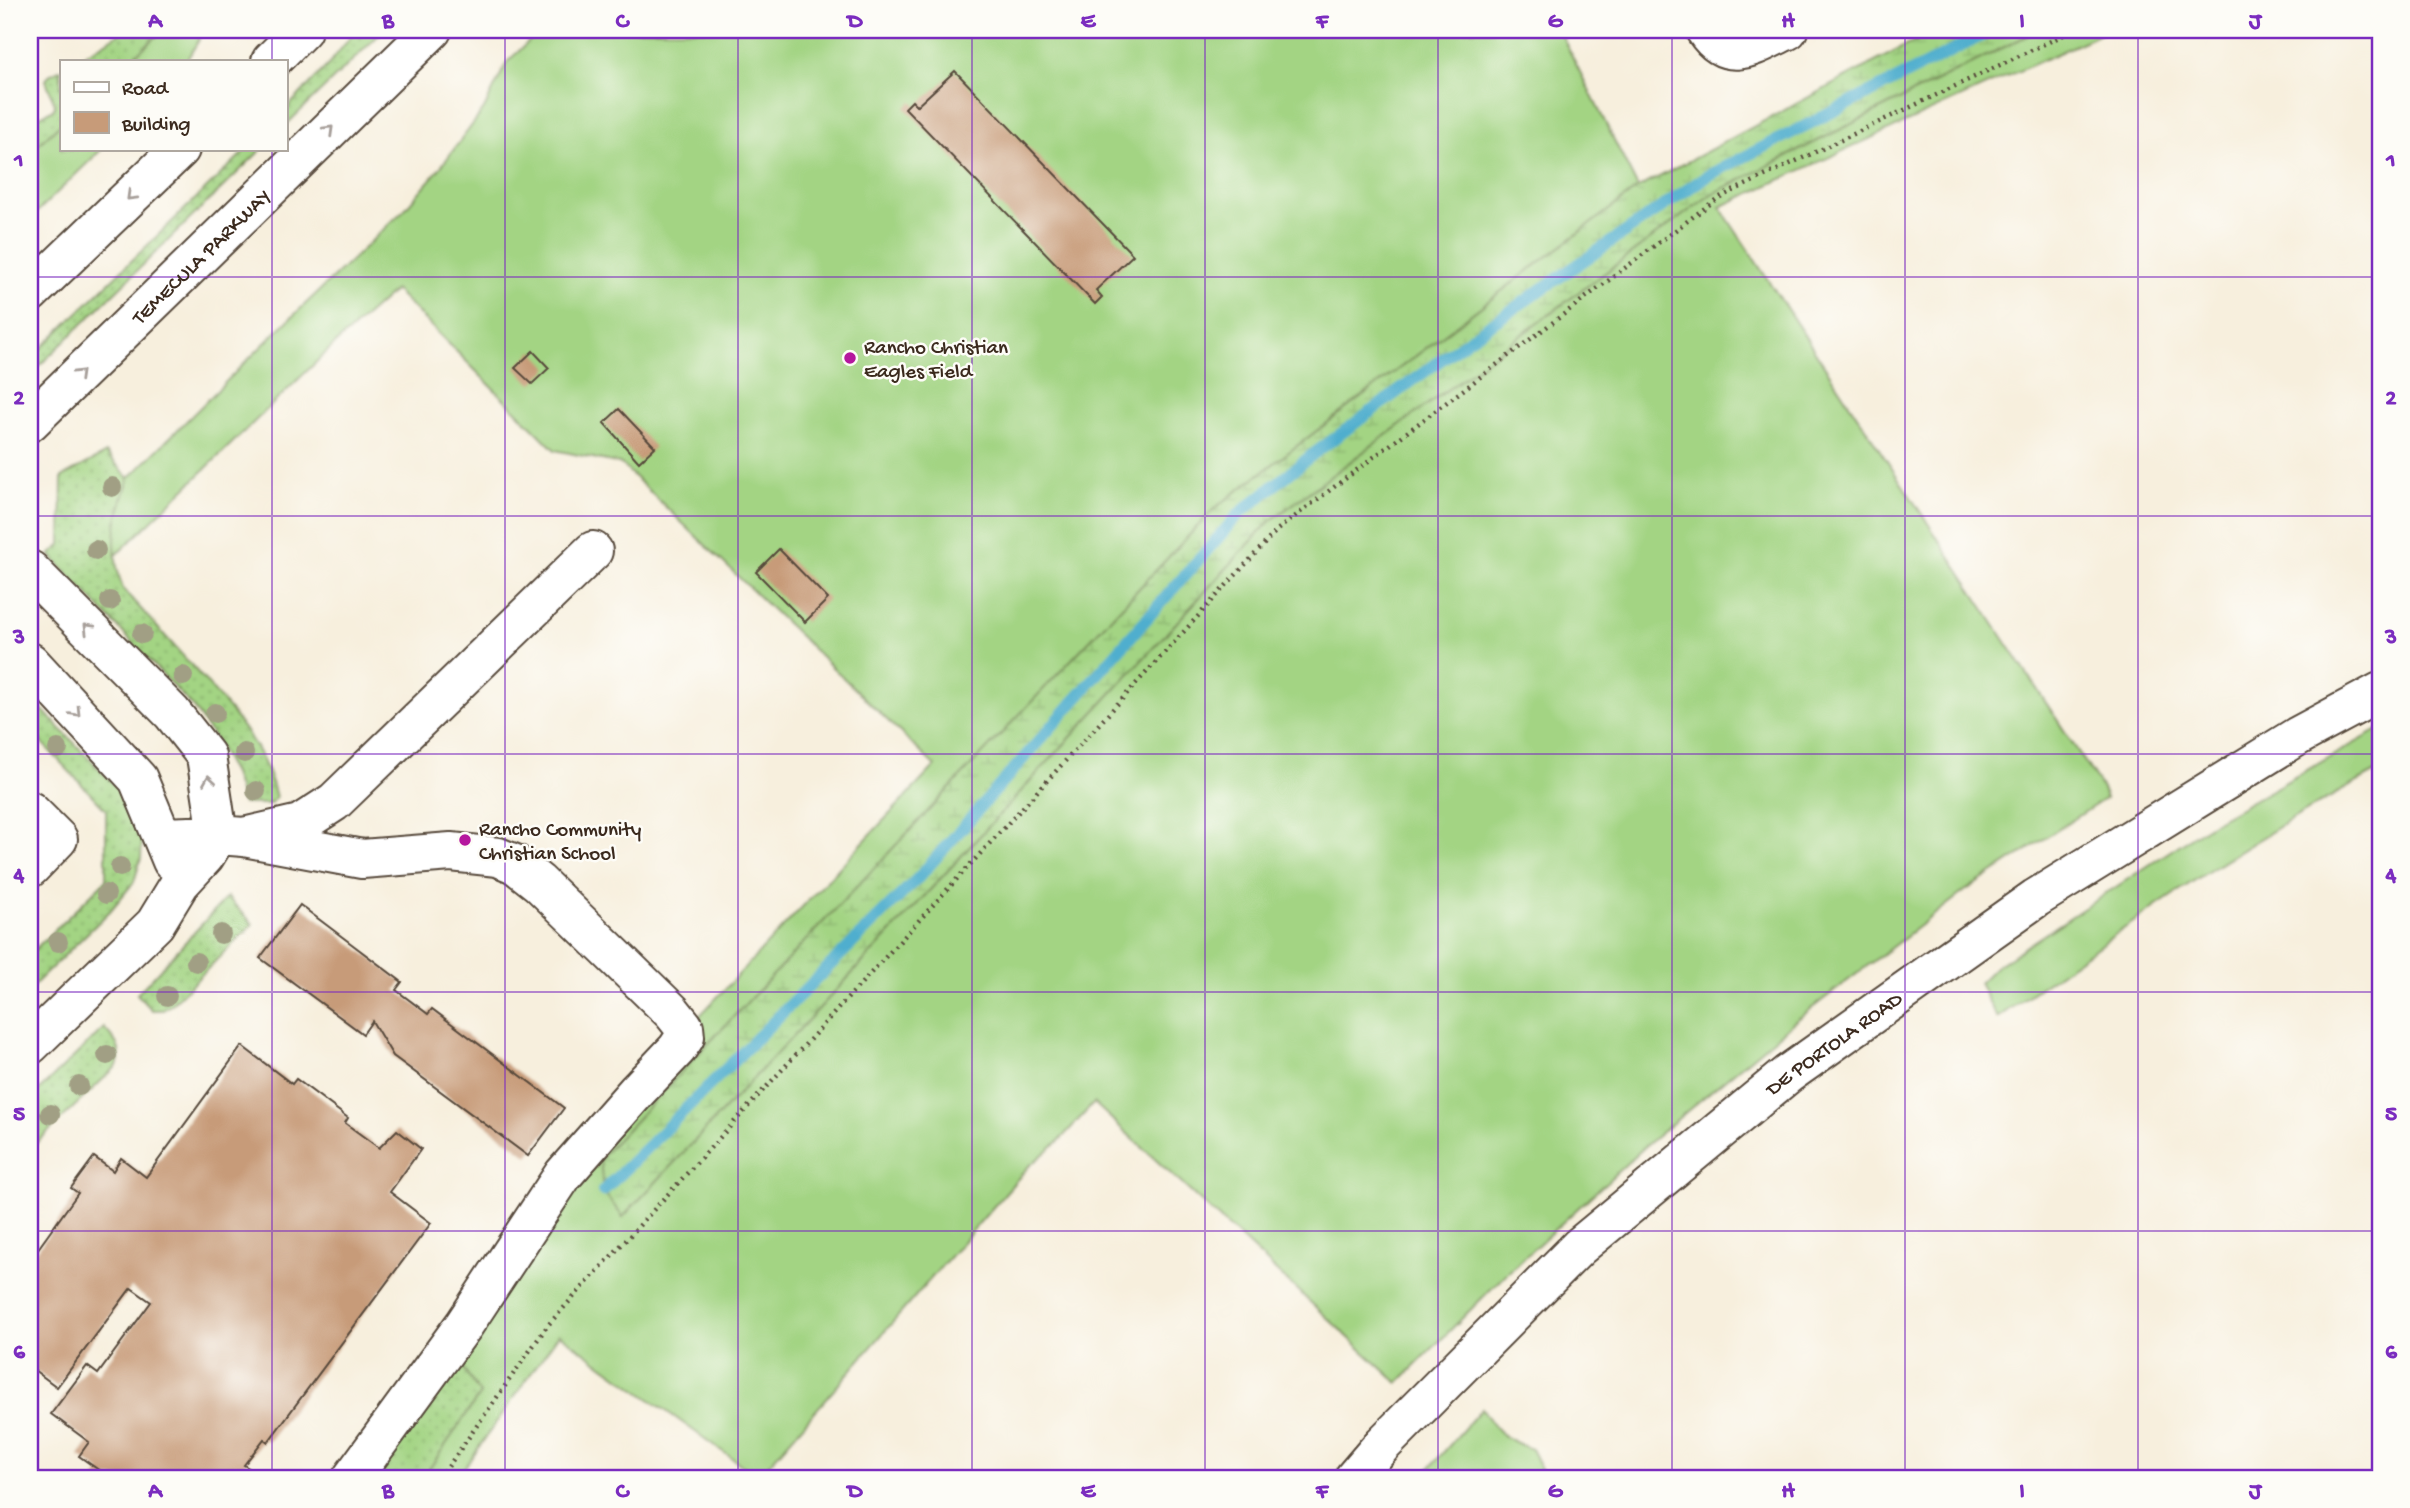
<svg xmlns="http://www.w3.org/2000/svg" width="2410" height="1508" viewBox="0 0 2410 1508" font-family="'Gochi Hand',sans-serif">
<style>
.grass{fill:#a3d483;stroke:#6f7f50;stroke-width:2}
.wetland{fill:url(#wetland-marsh);stroke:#6f7f50;stroke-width:2}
.garden{fill:url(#garden-dots);stroke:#6f7f50;stroke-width:2}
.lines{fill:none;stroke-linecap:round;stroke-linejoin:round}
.stream{stroke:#4faece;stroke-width:12}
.building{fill:#c79b79}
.minor-casing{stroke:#57483b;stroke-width:42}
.major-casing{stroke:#57483b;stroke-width:42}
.path{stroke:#57483b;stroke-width:4.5;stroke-dasharray:2 5;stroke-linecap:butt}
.minor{stroke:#fff;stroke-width:38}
.major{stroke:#fff;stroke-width:38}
.tree{fill:#a19f84}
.oneway{stroke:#a79f9a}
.grid{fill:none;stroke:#7b2cbf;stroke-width:2;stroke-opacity:0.55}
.poi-dot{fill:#b5179e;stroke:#fdfcf7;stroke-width:2.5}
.labels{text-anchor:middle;stroke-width:5;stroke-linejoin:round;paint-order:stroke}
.street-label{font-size:21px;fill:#3b2a1e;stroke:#fdfcf7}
.poi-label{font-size:21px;fill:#3b2a1e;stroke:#fdfcf7;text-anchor:start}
.neatline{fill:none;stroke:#7b2cbf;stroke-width:2.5}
.grid-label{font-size:23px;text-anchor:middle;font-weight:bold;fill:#7b2cbf}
</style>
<defs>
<pattern id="wetland-marsh" width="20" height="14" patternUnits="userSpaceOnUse" patternTransform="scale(1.75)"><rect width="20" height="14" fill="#a3d483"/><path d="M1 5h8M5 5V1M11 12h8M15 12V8" fill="none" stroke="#8db671"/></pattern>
<pattern id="garden-dots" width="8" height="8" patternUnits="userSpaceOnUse" patternTransform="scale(1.75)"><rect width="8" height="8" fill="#a3d483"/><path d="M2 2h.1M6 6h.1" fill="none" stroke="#8db671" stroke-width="1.8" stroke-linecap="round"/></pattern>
</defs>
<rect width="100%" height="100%" fill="#fdfcf7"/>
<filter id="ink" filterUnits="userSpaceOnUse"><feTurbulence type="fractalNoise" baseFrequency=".0143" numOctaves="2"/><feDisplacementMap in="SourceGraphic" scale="14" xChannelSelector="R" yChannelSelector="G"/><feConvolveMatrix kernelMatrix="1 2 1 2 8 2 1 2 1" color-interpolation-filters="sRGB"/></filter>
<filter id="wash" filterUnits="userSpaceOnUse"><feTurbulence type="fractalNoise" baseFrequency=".00686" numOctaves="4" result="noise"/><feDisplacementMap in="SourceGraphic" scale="28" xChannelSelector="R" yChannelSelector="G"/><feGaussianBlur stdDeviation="1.57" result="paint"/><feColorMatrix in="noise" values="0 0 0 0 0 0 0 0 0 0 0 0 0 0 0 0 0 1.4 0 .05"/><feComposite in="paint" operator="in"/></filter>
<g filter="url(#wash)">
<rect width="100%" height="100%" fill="#f7efdd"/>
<path class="grass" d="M163,30H201L199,40L186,61H129Z
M541,30H1559L1638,188L1215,508L600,1158L623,1217L905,917L1270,521L1710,195L2038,30H2109L1720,207L2100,785L2106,798L1965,891L1794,1022L1650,1142L1503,1277L1398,1383L1094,1103L1059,1141L1028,1167L758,1477L559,1334L457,1478H423L480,1394L454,1355L626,1094L935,766L621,464L555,450L395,290L336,343L115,556L114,546L116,522L129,478L273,335L405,209L440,168L484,109L507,62Z
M2367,30H2380V98Z
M61,123V149H102L30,219V152Z
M2380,729V770C2245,840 2121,930 1997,1018L1979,983L1995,967L2211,824Z
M1482,1408C1498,1434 1503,1438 1531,1449L1543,1473L1542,1478H1421Z"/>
<path class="wetland" d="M1935,30H2038L1710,195L1270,521L905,917L623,1217L603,1191L600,1158L1215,508L1638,188Z"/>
<path class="garden" d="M125,30H163L129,61H75Z
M356,30H384L285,126V110L329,64Z
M61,69V123L30,152V121L54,109L55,105L46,80L49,75Z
M247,149H262L30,375V359Z
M106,453L129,478C115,515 109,551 123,589C146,615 169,640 192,666C226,705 264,744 276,797L271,804H243L233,774L215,739L192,706L50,555L61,545L62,477Z
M30,697L115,785L129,804L142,838L141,858L134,882L110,911L30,989V954L106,880V810L30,730Z
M227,897L253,924L173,1003L163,1010H152L137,994Z
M104,1028C115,1040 124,1049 117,1066L30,1149V1099Z
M454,1355L480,1394L423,1478H376Z"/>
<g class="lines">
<path class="stream" d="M603,1191L919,877L1239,514L1312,455L1468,340L1707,176L1993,30"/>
</g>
<g id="blocks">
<path class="building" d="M955,71L1133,255L1096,290L1102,297L1095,304L905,108L912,101L917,106Z
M533,351L549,368L532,384L515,368Z
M619,409L655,447L639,462L604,423Z
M779,549L828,599L805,622L756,572Z
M300,905L402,982L396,990L428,1014L432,1009L564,1108L528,1156L393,1056L372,1021L363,1034L260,958Z
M242,1046L292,1084L296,1079L348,1118L345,1123L379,1148L397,1130L421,1149L390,1192L431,1223L268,1442L264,1439L244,1465L250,1469L243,1478H95L100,1471L79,1456L89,1442L51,1414L87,1366L98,1374L151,1302L131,1288L57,1387L30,1367V1260L78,1193L71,1188L94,1157L113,1171L121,1158L146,1177Z"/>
</g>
</g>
<g filter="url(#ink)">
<use href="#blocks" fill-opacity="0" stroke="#57483b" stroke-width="2"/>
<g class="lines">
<g class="minor-casing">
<path id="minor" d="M1705,30C1729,67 1758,43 1788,30
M30,570L172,713L206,756L218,835L205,856L180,883L155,924L30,1045
M30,662L138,779L172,861
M30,811L58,839L30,868
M162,837L218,835L244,837L300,824L334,802L593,551
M244,837L362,859L451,852L498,857L515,864L539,883L604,946L672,1012L684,1027L685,1037L677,1049L637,1091L563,1175L464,1325L352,1478"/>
</g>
<g class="major-casing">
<g id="major">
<path d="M271,61L302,30"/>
<path d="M30,293L180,149"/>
<path id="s1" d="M30,422L432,30"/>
<path id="s2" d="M1354,1478L1383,1444L1579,1247L1788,1074L2036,898L2298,736L2380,692"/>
</g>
</g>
<path class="path" d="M440,1478L548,1325L1277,530L1718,198L2074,30"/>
<use href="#minor" class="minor"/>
<use href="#major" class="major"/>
</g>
<g class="tree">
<circle cx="112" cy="487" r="10"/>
<circle cx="96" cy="550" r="10"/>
<circle cx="110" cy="601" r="10"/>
<circle cx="142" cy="634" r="10"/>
<circle cx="183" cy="676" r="10"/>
<circle cx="215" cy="713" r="10"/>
<circle cx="58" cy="749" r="10"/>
<circle cx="244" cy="753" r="10"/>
<circle cx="256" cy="791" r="10"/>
<circle cx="120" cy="867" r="10"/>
<circle cx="106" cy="894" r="10"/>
<circle cx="221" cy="934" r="10"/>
<circle cx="58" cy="942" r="10"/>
<circle cx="196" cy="962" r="10"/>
<circle cx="167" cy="996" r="10"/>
<circle cx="107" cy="1055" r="10"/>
<circle cx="79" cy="1086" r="10"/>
<circle cx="50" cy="1114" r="10"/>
</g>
<defs><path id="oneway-chevron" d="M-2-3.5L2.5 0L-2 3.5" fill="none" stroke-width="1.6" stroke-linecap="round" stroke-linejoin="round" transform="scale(1.75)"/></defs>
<g class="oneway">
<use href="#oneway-chevron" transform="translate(329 130) rotate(-44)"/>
<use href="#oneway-chevron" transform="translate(131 196) rotate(136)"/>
<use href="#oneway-chevron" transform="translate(79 374) rotate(-44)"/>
<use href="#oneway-chevron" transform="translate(88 628) rotate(-135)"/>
<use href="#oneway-chevron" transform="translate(76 712) rotate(47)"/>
<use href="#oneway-chevron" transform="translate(209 780) rotate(-99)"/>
</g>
</g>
<path class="grid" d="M272,30V61M505,30V1478M738,30V1478M972,30V1478M1205,30V1478M1438,30V1478M1672,30V1478M1905,30V1478M2138,30V1478M272,149V1478M30,277H2380M30,516H2380M30,754H2380M30,992H2380M30,1231H2380"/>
<g class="poi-dot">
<circle cx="850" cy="358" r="7"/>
<circle cx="465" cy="840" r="7"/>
</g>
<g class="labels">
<g class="street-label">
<text dy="7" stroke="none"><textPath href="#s1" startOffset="238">TEMECULA PARKWAY</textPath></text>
<text dy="7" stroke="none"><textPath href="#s2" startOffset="649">DE PORTOLA ROAD</textPath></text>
</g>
<g class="poi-label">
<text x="864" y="353">Rancho Christian<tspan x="864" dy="24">Eagles Field</tspan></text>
<text x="479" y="835">Rancho Community<tspan x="479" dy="24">Christian School</tspan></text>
</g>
</g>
<rect width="2410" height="1508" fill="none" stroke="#fdfcf7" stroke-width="77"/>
<rect x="60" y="60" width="228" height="91" fill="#fdfcf7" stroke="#afa8a0" stroke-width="2"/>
<rect x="74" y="82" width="35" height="10" fill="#ffffff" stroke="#afa8a0" stroke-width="2"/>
<text x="122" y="94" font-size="21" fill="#3b2a1e">Road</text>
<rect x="74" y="112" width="35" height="21" fill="#c79b79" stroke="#afa8a0" stroke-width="2"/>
<text x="122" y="130" font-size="21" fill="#3b2a1e">Building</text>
<rect x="38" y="38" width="2334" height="1432" class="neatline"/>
<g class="grid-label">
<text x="155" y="27">A</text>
<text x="388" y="27">B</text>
<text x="622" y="27">C</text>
<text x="855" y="27">D</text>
<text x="1088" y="27">E</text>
<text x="1322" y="27">F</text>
<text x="1555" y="27">G</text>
<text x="1788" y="27">H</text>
<text x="2022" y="27">I</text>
<text x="2255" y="27">J</text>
<text x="19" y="166">1</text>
<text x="2391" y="166">1</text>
<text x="19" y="404">2</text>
<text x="2391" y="404">2</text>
<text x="19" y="643">3</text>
<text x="2391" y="643">3</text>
<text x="19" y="881">4</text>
<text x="2391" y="881">4</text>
<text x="19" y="1120">5</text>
<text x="2391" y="1120">5</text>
<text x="19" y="1358">6</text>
<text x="2391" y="1358">6</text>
<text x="155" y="1497">A</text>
<text x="388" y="1497">B</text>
<text x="622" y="1497">C</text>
<text x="855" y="1497">D</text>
<text x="1088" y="1497">E</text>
<text x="1322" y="1497">F</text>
<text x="1555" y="1497">G</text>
<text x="1788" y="1497">H</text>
<text x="2022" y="1497">I</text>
<text x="2255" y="1497">J</text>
</g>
</svg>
